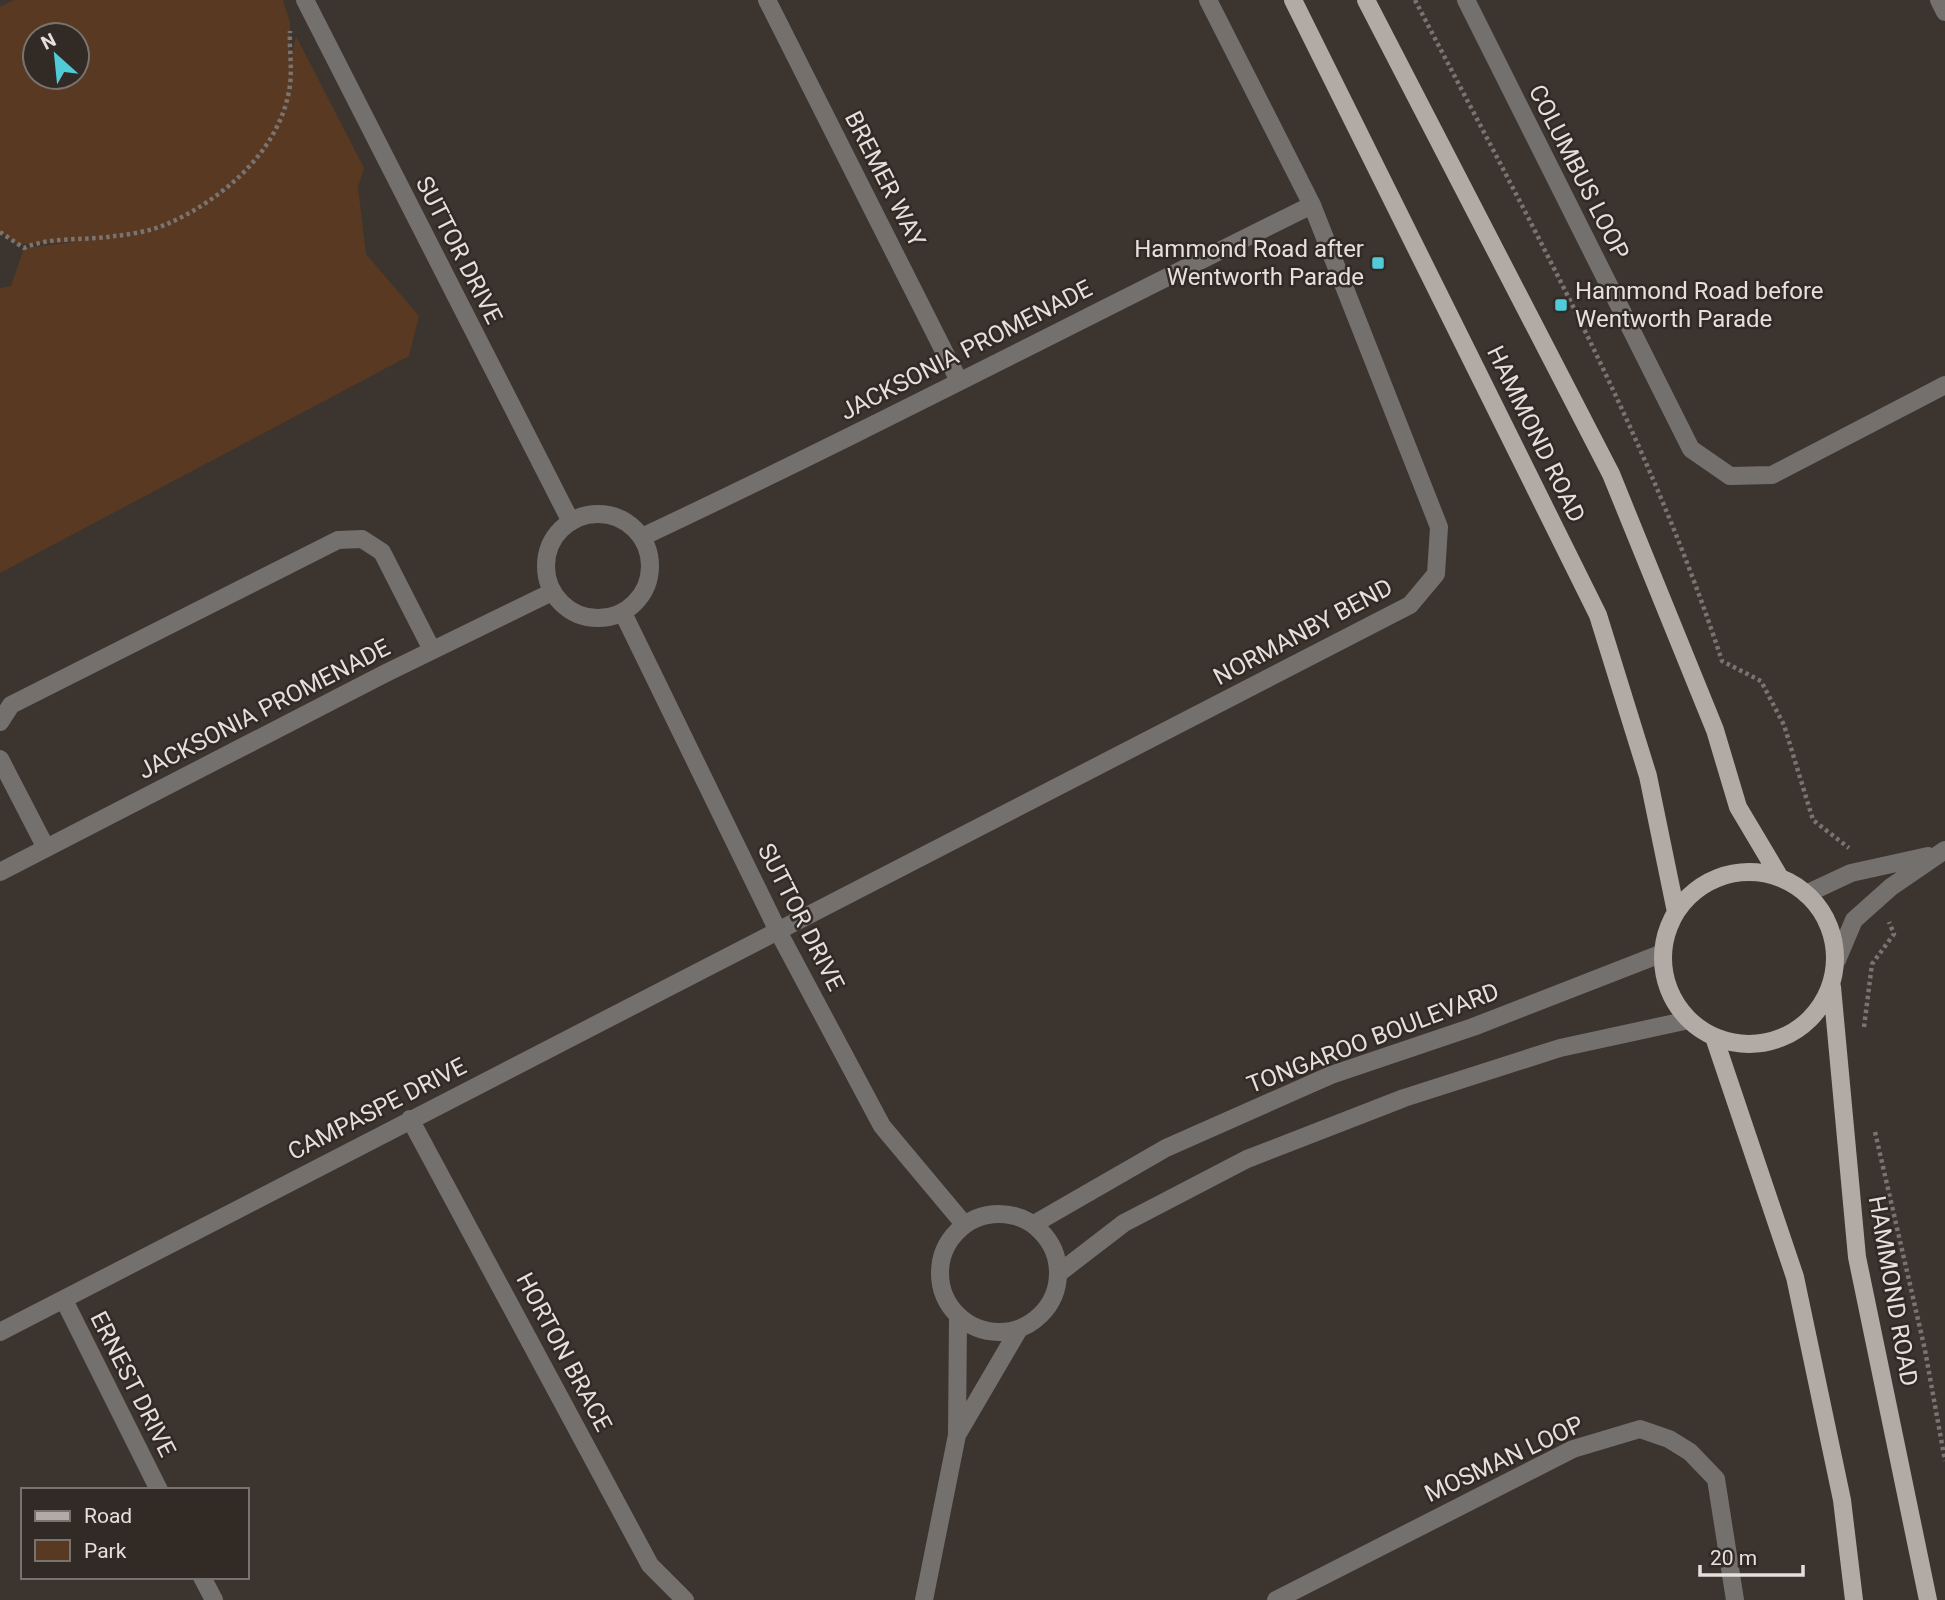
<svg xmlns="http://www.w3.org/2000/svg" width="1945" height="1600" viewBox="0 0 1945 1600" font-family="Roboto,sans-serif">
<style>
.green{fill:#593921;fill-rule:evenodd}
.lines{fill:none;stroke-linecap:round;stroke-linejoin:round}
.path{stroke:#7a7470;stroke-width:4.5;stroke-dasharray:3.5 3.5;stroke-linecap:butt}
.minor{stroke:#74706e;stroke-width:18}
.major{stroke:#b1aaa5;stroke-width:18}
.poi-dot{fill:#52cbd9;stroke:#312a25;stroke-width:2.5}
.labels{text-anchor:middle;stroke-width:5;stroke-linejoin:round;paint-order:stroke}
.street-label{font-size:24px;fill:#e5e0dd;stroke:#312a25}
.poi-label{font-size:24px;fill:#e5e0dd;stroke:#312a25;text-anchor:end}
</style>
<rect width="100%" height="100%" fill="#3b342f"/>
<path class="green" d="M14,0H283L290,23V63L296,36L364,168L358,187L366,254L419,316L409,356L0,573V288L11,286L24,248L75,242L17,244L0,232V7ZM35,35H77V77H35Z"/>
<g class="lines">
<path class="path" d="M1415,0C1526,215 1647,431 1722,661L1761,681L1784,725L1813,820L1849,848
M0,232L24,248C51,236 86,241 115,236C132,234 151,231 167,224C222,200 278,152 289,91C293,72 289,50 290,31
M1864,1027L1872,964L1894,934L1889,922
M1875,1132L1925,1350L1945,1461"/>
<path class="minor" d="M305,0L571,522
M767,0L958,379
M1466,0L1691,449L1730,476L1772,475L1945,385
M1939,0L1945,12
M546 566a52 52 0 1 1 104 0a52 52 0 1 1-104 0Z
M642,537C867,431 1089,315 1312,205
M623,613L779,933L882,1126L964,1224
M0,722L11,705L338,540L362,539L382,552L432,650
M0,759L46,848
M0,872L384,674L552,592
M1806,894L1851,873L1928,856
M1837,960L1854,920L1891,887L1945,850
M410,1119L650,1565L685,1600
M940 1273a59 59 0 1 1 118 0a59 59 0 1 1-118 0Z
M1034,1224L1166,1148L1331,1075L1473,1027L1663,953
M1059,1273L1124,1223L1247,1159L1404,1098L1560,1048L1689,1020
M64,1300L159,1490
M0,1332L1410,605L1436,574L1439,527L1312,205L1208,0
M957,1435L1019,1329
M202,1577L214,1600
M924,1600L957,1435L958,1317
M1276,1600L1573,1449L1640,1429L1669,1439L1690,1452L1716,1479L1735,1600"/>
<path class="major" d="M1293,0L1598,615L1648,776L1676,912
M1366,0L1611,474L1715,730L1738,807L1779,876
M1663 958a86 86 0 1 1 172 0a86 86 0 1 1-172 0Z
M1832,987L1857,1257L1928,1600
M1714,1037L1795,1277L1842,1500L1854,1600"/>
</g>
<g class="poi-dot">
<rect x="1371" y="256" width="14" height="14" rx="3.5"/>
<rect x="1554" y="298" width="14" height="14" rx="3.5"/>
</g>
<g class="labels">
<g class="street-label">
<text transform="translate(1579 172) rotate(63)" y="8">COLUMBUS LOOP</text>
<text transform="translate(885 179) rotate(63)" y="8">BREMER WAY</text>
<text transform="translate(459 250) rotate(63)" y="8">SUTTOR DRIVE</text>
<text transform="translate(966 350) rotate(-27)" y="8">JACKSONIA PROMENADE</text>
<text transform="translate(1536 434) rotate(64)" y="8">HAMMOND ROAD</text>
<text transform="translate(1303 632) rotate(-28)" y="8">NORMANBY BEND</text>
<text transform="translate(264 709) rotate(-27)" y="8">JACKSONIA PROMENADE</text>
<text transform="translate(801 917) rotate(63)" y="8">SUTTOR DRIVE</text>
<text transform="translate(1373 1038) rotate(-21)" y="8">TONGAROO BOULEVARD</text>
<text transform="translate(377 1109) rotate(-27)" y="8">CAMPASPE DRIVE</text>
<text transform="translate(1893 1291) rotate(80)" y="8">HAMMOND ROAD</text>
<text transform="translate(564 1352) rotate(62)" y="8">HORTON BRACE</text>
<text transform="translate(133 1384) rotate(63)" y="8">ERNEST DRIVE</text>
<text transform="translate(1504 1459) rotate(-25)" y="8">MOSMAN LOOP</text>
</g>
<g class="poi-label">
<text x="1364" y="257">Hammond Road after<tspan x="1364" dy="28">Wentworth Parade</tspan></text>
<text x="1575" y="299" text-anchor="start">Hammond Road before<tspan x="1575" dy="28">Wentworth Parade</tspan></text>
</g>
</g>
<rect x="21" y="1488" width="228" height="91" fill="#312a25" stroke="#79736f" stroke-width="2"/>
<rect x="35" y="1511" width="35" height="10" fill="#b1aaa5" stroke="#79736f" stroke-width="2"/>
<text x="84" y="1523" font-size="21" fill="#e5e0dd">Road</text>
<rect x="35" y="1540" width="35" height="21" fill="#593921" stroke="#79736f" stroke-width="2"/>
<text x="84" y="1558" font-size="21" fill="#e5e0dd">Park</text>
<g transform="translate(56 56) rotate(333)"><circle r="33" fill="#312a25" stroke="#79736f" stroke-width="2"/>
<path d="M0-5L12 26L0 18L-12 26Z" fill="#52cbd9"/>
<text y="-10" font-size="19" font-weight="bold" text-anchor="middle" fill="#e5e0dd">N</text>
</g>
<path d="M1700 1565v10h103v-10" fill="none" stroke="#e5e0dd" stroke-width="3.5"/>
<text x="1710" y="1565" font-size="21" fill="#e5e0dd" stroke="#312a25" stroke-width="5" paint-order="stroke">20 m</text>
</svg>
